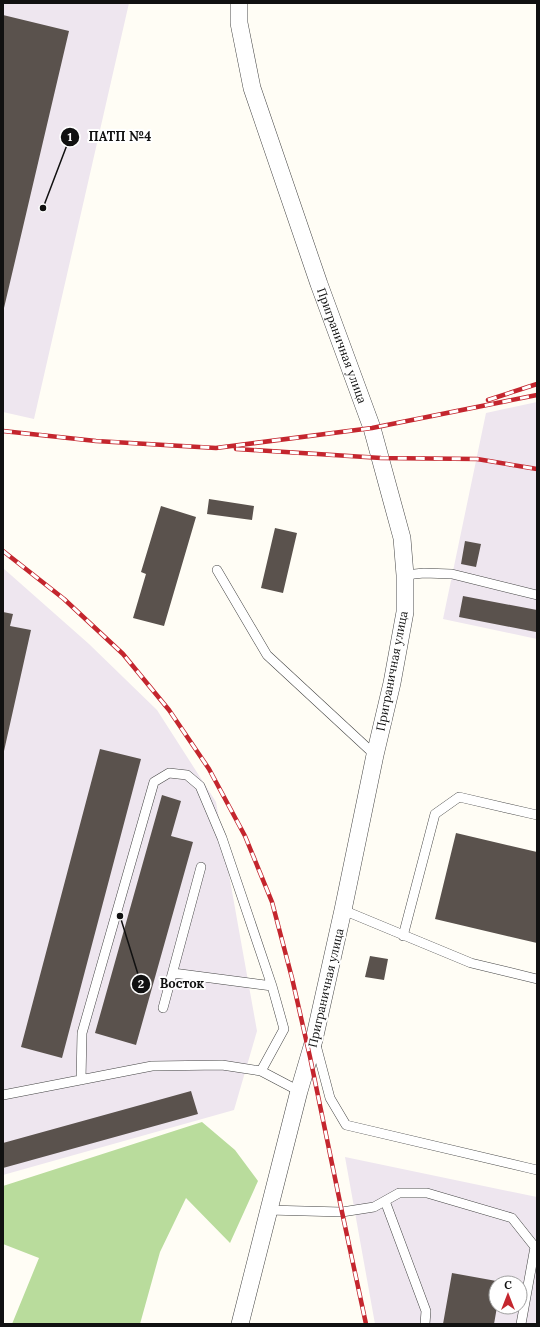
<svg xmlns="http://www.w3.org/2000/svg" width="540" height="1327" viewBox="0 0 540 1327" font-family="Lora,serif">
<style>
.industrial{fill:#eee6ef;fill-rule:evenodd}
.forest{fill:#b9dc9c}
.building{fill:#5a524d}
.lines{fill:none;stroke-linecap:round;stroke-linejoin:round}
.lane-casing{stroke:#444;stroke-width:10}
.street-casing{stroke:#444;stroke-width:18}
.lane{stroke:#fff;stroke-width:9}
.street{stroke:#fff;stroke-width:17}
.rail-casing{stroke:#c4262e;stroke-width:4.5}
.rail{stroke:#fff;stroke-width:3;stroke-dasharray:9;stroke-linecap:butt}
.labels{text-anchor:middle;stroke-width:4;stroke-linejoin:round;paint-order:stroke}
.street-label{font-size:12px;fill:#111;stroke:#fff}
.leader{fill:none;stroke:#111;stroke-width:1.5}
.callout-dot{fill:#111;stroke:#fff;stroke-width:1.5}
.mark-label{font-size:12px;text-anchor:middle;font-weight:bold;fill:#fff}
.callout-label{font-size:13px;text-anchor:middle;font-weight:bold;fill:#111;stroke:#fff;stroke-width:4;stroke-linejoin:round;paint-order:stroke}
</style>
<rect width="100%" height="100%" fill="#fffdf5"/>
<path class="industrial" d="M3,3H129L34,419L3,412Z
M537,402V639L443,619L486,413Z
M3,568L89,644L157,710L216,802L257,1031L234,1110L3,1175Z
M345,1157L537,1197V1324H375ZM496,1283H520V1307H496Z"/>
<path class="forest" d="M202,1122L235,1150L258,1181L230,1243L186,1198L160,1252L140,1324H12L39,1258L3,1244V1186Z"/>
<path class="building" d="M3,15L69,31L4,308H3Z
M209,499L254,506L252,520L207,514Z
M161,506L196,517L164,626L133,618L146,574L141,572Z
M275,528L297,533L283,593L261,588Z
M465,541L481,544L476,567L461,564Z
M463,596L537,610V625L536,632L459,617Z
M3,612L13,614L10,626L31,630L4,751Z
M100,749L141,759L62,1058L21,1047Z
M162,795L181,801L171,836L193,842L136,1045L95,1033Z
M456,833L537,852V943L435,919Z
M370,956L388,959L384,980L365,977Z
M191,1091L198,1114L3,1168V1143Z
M452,1273L502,1282L496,1283V1307H497L494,1324H443Z"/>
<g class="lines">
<g class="lane-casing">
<path id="lane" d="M217,570L267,655L375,755
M405,575L424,573L452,574L537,595
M343,910L471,963L537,979
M403,936L435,814L459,797L537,815
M173,973L272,986
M163,1008L201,867
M316,1045L330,1098L346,1125L537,1170
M81,1080L82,1033L154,782L169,773L187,775L200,786L222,838L272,986L284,1029L261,1071
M3,1095L152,1066L222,1065L261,1071L299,1091
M385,1201L426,1311L425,1324
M268,1210L342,1212L374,1207L399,1193H427L512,1218L535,1247L537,1248
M521,1324L535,1247"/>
</g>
<g class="street-casing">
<g id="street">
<path id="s1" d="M239,3V23L252,88L319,284L372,428L402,538L405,575V612L392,683L375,755L343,910L314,1040L299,1091L240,1324"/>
</g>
</g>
<use href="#lane" class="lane"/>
<use href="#street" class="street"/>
<g class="rail-casing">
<path id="rail" d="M488,400L537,384
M3,431L96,441L216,448L372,428L537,395
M236,449L381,458L477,459L537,469
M3,551L64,599L123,654L169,710L209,769L245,836L272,902L292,978L310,1057L342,1212L366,1324"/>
</g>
<use href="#rail" class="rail"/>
</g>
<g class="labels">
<g class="street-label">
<text dy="4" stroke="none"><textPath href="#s1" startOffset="359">Приграничная улица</textPath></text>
<text transform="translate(392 671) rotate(-79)" y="4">Приграничная улица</text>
<text transform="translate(326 988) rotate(-77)" y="4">Приграничная улица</text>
</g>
</g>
<path class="leader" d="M43 208L70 137M120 916L141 984"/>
<g class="callout-dot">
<circle cx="43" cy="208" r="4"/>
<circle cx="120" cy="916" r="4"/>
<circle cx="70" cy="137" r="10"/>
<circle cx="141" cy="984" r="10"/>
</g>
<g class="mark-label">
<text x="70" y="141">1</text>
<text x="141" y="988">2</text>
</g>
<g class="callout-label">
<text x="120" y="141">ПАТП №4</text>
<text x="182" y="988">Восток</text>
</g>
<rect width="540" height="1327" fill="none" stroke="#111111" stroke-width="8"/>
<g transform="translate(508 1295)"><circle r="19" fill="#ffffff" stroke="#a0a0a0"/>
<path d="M0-3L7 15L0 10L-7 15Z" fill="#c4262e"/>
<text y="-6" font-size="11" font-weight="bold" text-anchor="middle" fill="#111111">С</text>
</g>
</svg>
